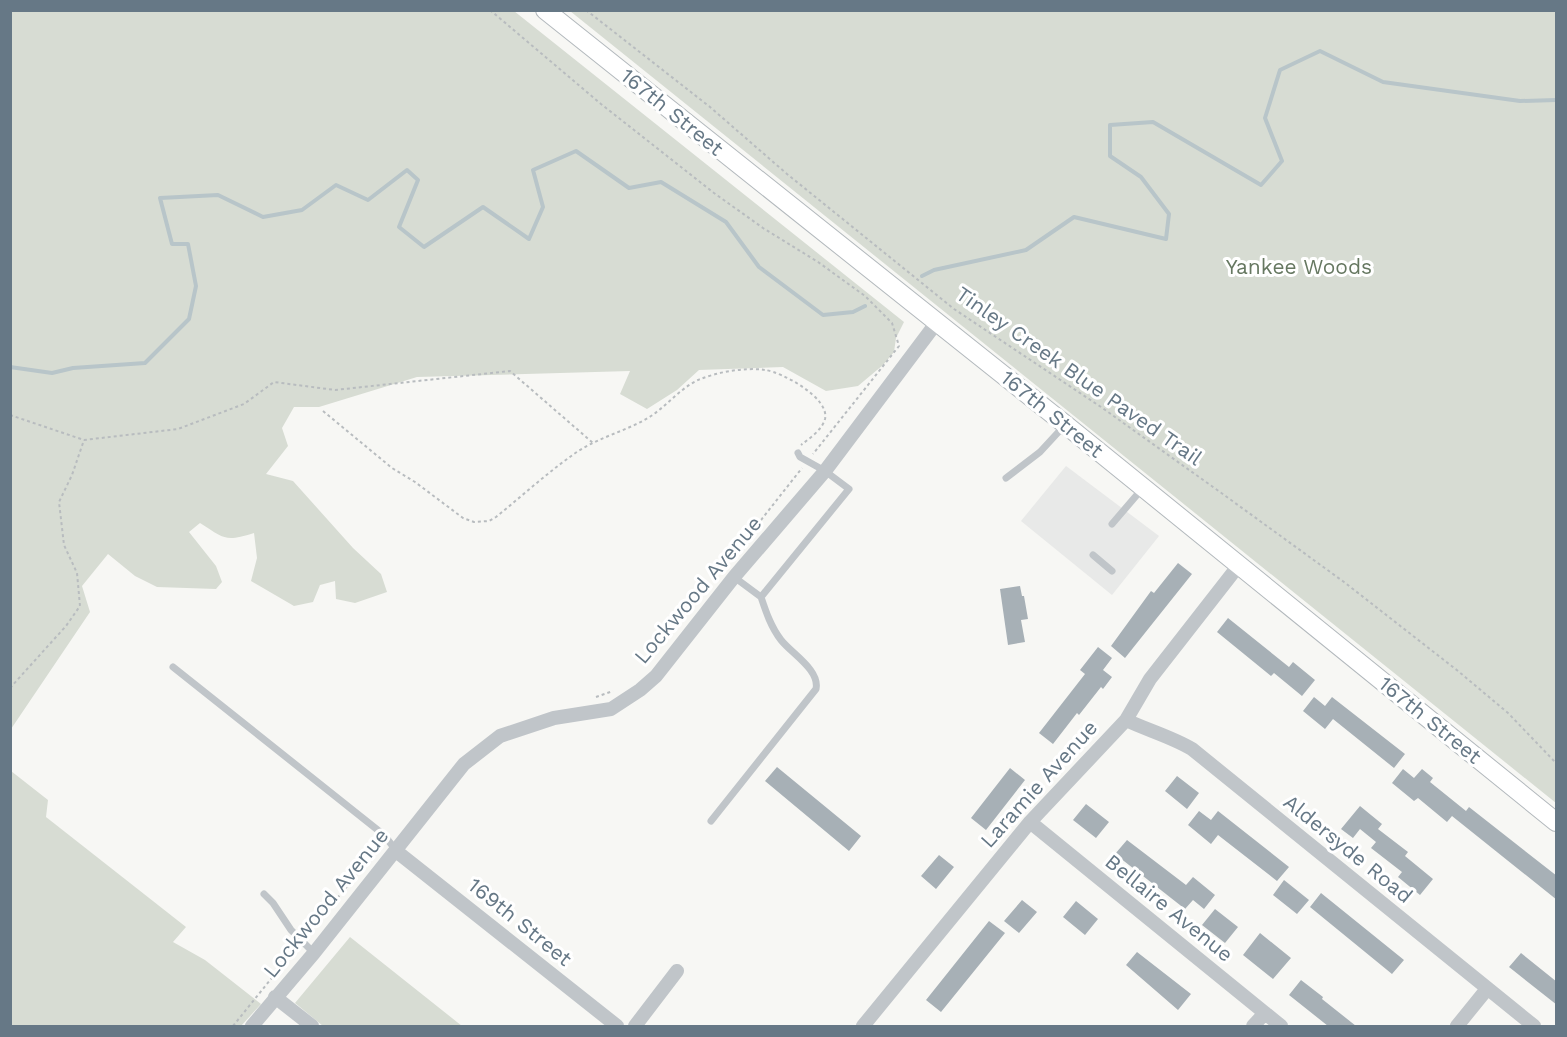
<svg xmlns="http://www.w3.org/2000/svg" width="1567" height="1037" viewBox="0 0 1567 1037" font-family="'Work Sans',sans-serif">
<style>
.built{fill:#e8e9e8}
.green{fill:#d7dcd3}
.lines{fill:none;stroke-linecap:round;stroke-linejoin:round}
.stream{stroke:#b8c5c9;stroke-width:4}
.building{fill:#a7b0b6}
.secondary-casing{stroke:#b3b9bd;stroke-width:20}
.path{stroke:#b8bcbf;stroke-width:2;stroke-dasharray:3 3;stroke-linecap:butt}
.service{stroke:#c0c5c9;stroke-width:7}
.minor{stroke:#c0c5c9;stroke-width:14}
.secondary{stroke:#fff;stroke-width:18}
.labels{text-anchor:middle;stroke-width:6;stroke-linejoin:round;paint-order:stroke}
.street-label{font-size:21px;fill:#667886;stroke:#fff}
.park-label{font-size:21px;fill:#667861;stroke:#fff}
</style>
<rect width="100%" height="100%" fill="#f7f7f4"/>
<path class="built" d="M1066,466L1159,536L1112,595L1021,521Z"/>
<path class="green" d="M11,10L514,11L904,322L896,338L894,352L883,365L858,386L826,391L783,367L699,370L677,390L647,409L620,394L630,371L417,377L319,407H294L282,428L288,446L266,474L293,481L353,548L381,574L387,592L355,603L336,599L335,581L320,585L313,602L294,606L251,581L257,558L254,533C225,542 225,539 200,523L189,532L216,566L222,582L216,589L157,587L135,576L108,554L82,586L90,612L11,729Z
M570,11H1556V803Z
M11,771L48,800L46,817L186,927L173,942L205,960L261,1004L241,1026H11Z
M350,937L462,1026H323L295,1003Z"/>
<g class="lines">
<path class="stream" d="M922,276L934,270L1026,250L1074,217L1166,239L1169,214L1141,177L1110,156V125L1153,122L1261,185L1282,161L1265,118L1280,70L1320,51L1383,82L1520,101L1556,100
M10,367L52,373L73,368L145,363L189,319L196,286L188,244H172L160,198L218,195L263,217L302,210L336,185L368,200L407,170L418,180L399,227L424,247L483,207L529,239L543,207L533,170L576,151L629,188L661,182L726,222L759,267L823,315L853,312L865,306"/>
</g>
<path class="building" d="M1178,563L1192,574L1125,658L1111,646L1151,591L1154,593Z
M1020,586L1022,596H1024L1028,619L1021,620L1025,642L1008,645L1000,589Z
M1228,618L1289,667L1293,662L1315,680L1302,696L1274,673L1271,676L1217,632Z
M1098,647L1112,658L1103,670L1112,677L1103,689L1101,687L1079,715L1077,713L1053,744L1039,733L1085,674L1080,670Z
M1314,697L1325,706L1332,697L1405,754L1394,768L1333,719L1325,729L1303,711Z
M777,767L861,836L849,851L765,781Z
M1010,768L1025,780L986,830L971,818Z
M1403,769L1414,778L1422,769L1433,778L1430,782L1466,811L1469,807L1557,876V900L1452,816L1447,822L1418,798L1414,801L1392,783Z
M1177,776L1199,793L1187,809L1165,791Z
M1086,804L1109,822L1096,838L1073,820Z
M1360,806L1382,824L1378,829L1408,852L1405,856L1433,879L1420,895L1398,877L1402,872L1371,848L1376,842L1360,829L1353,838L1341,829Z
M1199,811L1211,820L1218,811L1289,867L1277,881L1218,835L1211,844L1188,825Z
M1127,840L1186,885L1193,877L1215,895L1204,909L1193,900L1185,909L1115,854Z
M939,855L954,867L936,889L921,876Z
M1284,880L1309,900L1297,914L1273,895Z
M1321,893L1404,960L1392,974L1310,907Z
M1022,900L1037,912L1019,933L1004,921Z
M1076,901L1098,919L1085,935L1063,917Z
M1215,909L1238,927L1225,943L1202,925Z
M989,921L1005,933L941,1012L926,1000Z
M1260,933L1291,958L1273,979L1243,955Z
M1137,952L1191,994L1178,1010L1126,965Z
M1521,953L1557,982V1005L1509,967Z
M1301,980L1323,997L1322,999L1356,1026H1328L1289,995Z"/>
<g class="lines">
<g class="secondary-casing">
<path id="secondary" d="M545,10L1066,425L1556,822"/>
</g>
<path class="path" d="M490,10L601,104L714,193L763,228L818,262L865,296L892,323L899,346L813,454
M586,10L710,107L787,174L954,309L1101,407L1220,492L1344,582L1458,671L1508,713L1556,763
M323,411L392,468L415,482L463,518L474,522L489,521L496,517C522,496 547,473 574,454C596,438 624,432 648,418C666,407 679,389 698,380C717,372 745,367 765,370C782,372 830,398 825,419C822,430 810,438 801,445
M10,415L84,440L178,429L244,404L274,382L335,390L510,371L593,443
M735,553L802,468
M10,688L66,626L80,606L77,573L64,545L59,502L72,475L84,440
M596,697L613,691
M307,935L380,846
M233,1026L296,948"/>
<path class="service" d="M1006,478L1040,452L1064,426
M1112,524L1142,489
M1093,555L1112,571
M734,577L761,597L849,489L825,471L800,457L798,453
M173,667L384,835L395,849
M711,821L816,689C820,670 792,654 781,640C771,627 766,612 761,597
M264,894L273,903L291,930L314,953"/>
<path class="minor" d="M1126,720C1147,730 1172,737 1192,749L1534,1026
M1030,822L1281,1026
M396,851L617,1026
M275,997L312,1026
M252,1026L314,953L464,764L500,736L554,718L611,709L640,690L656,676L734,577L825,471L937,322
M635,1026L677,971
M863,1026L1030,822L1126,720L1150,679L1239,565
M1253,1026L1265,1013
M1457,1026L1487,989"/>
<use href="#secondary" class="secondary"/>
</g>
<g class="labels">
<g class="street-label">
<text transform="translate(672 112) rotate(39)" y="7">167th Street</text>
<text transform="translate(1079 376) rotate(35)" y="7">Tinley Creek Blue Paved Trail</text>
<text transform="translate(1052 414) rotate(39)" y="7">167th Street</text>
<text transform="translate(698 590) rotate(-50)" y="7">Lockwood Avenue</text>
<text transform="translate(1430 720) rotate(39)" y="7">167th Street</text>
<text transform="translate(1039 784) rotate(-48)" y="7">Laramie Avenue</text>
<text transform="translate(1348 849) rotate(39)" y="7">Aldersyde Road</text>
<text transform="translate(326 903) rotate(-51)" y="7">Lockwood Avenue</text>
<text transform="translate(1169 908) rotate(39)" y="7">Bellaire Avenue</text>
<text transform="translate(520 922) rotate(39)" y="7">169th Street</text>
</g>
<g class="park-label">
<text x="1299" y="274">Yankee Woods</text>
</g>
</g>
<rect width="1567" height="1037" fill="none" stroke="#667886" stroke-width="24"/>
</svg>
